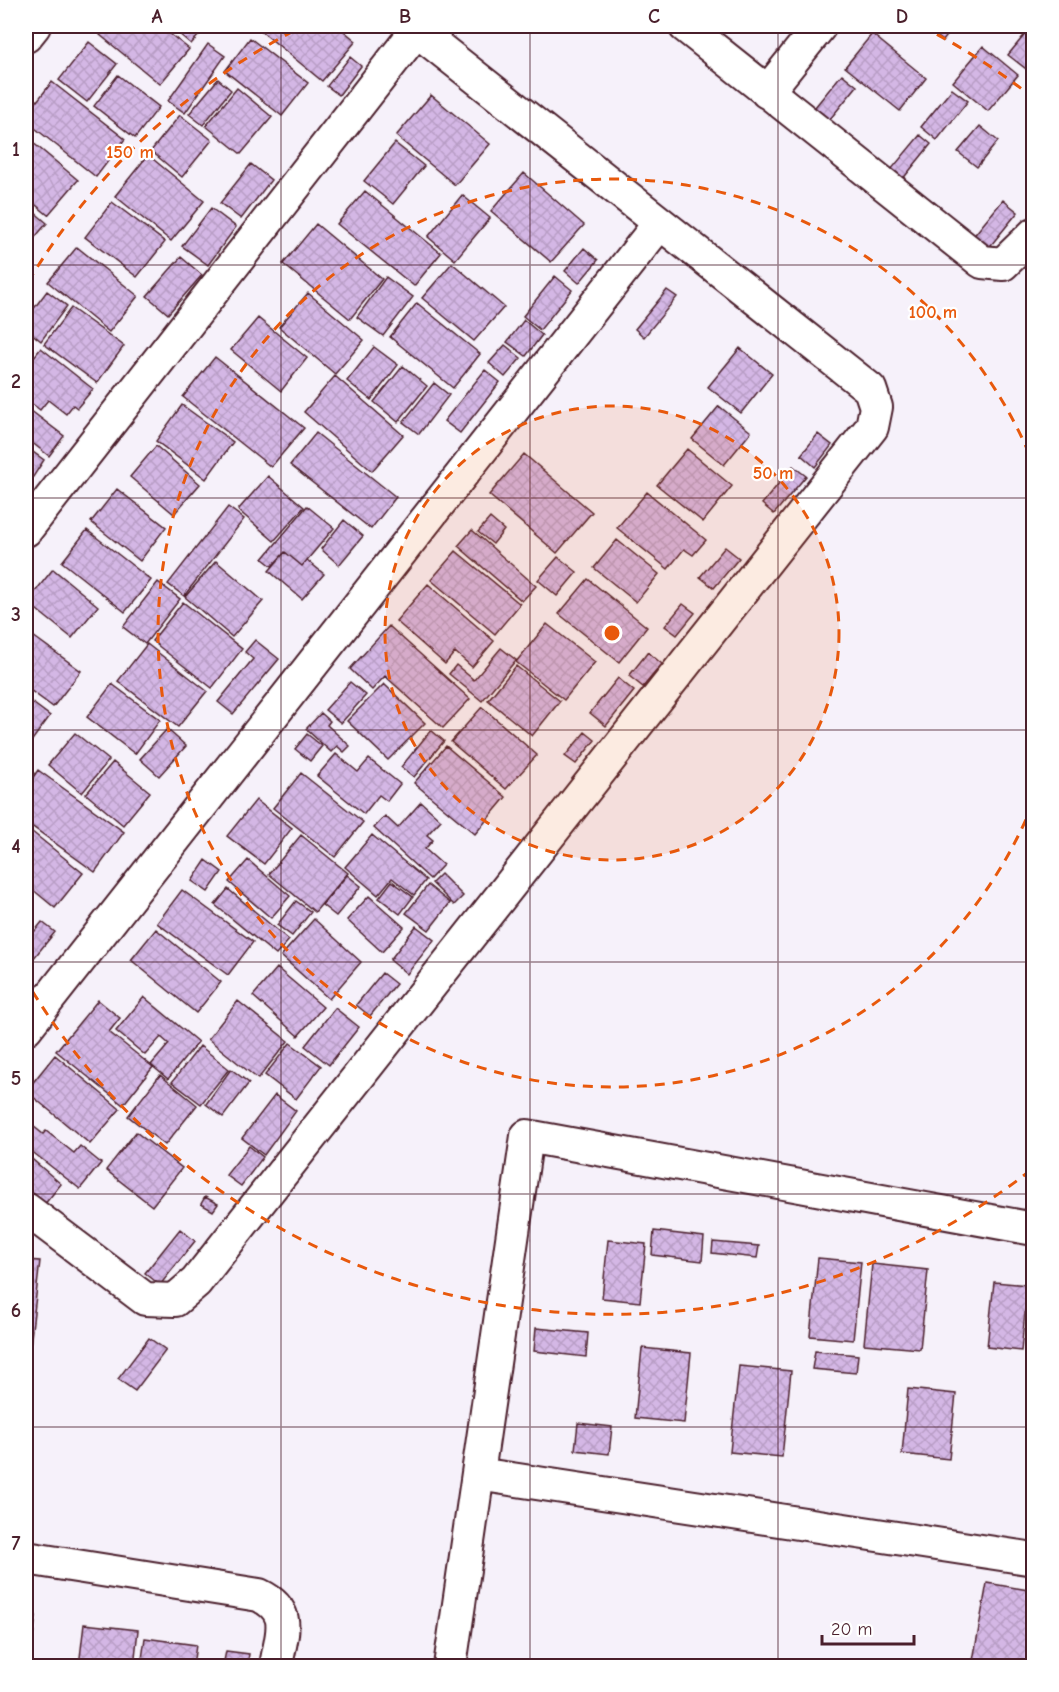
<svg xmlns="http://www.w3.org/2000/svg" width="1059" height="1692" viewBox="0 0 1059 1692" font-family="'Comic Neue',sans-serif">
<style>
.building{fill:url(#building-cross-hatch);stroke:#4a1f2b;stroke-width:1.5}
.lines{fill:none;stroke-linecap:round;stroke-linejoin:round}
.street-casing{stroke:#4a1f2b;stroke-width:36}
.street{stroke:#fff;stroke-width:32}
.grid{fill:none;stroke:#4a1f2b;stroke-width:1.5;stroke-opacity:0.55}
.ring{fill:none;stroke:#e8590c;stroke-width:3;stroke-dasharray:10 8}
.centre{fill:#e8590c;stroke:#fff;stroke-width:3}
.ring-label{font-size:18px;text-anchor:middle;font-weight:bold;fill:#e8590c;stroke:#fff;stroke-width:4.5;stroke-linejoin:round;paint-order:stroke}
.neatline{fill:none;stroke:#4a1f2b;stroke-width:2}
.grid-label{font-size:20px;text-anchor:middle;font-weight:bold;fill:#4a1f2b}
</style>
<defs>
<pattern id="building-cross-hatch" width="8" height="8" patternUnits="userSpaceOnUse" patternTransform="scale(1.5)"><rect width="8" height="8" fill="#d4b7e5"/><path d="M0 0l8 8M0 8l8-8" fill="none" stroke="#b89dc5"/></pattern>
</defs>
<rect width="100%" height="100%" fill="#f6f1fa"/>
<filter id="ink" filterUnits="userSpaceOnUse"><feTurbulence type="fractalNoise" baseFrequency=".0167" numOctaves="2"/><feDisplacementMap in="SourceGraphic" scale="12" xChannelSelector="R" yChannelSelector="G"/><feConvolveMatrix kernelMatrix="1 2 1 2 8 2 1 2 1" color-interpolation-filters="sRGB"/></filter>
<g filter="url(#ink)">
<path class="building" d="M108,26H160L189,49L160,84L100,35Z
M170,26H207L191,44Z
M255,26H338L356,41L322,81Z
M924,26H949L953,28L943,41Z
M1032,26H1034V75L1008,55Z
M872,34L926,78L900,111L845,67Z
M250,38L308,83L282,116L225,71Z
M89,42L117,64L87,102L59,80Z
M208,44L225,56L185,113L168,101Z
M983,46L1018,75L988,111L953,82Z
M350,57L361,66L339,95L327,86Z
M842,74L857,86L826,124L811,112Z
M118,75L159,107L135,138L94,106Z
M218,79L231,90L203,125L189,114Z
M52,82L125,139L96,177L26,121V115Z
M237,88L272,117L241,154L206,126Z
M952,89L968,101L937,140L921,127Z
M431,95L490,144L455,185L396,136Z
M180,115L212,140L182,177L151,151Z
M980,126L998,141L977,167L958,152Z
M920,135L931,144L902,180L890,171Z
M26,137L78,180L48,215L26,197Z
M395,143L424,166L393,204L364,181Z
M148,155L204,201L171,241L115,196Z
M251,164L271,180L241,219L220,203Z
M524,173L584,225L551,262L491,211Z
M365,191L441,253L414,286L337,224Z
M462,195L490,218L455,260L428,237Z
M1003,200L1018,212L987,250L972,238Z
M112,202L165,242L137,277L85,237Z
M26,205L47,223L26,248Z
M211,208L236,227L208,265L182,246Z
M316,224L382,279L350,319L283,264Z
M77,247L138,296L109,332L48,282Z
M584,248L598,260L579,283L565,271Z
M181,257L202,275L168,314L147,296Z
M452,263L504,307L474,341L422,298Z
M555,276L572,290L540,330L523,316Z
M386,277L413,297L383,336L357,317Z
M667,290L677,297L644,337L635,329Z
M47,291L67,306L41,341L26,329V319Z
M308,293L364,340L335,374L279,327Z
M417,303L480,354L453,388L390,337Z
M71,308L124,346L97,383L44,344Z
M258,318L307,358L281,391L231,350Z
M524,320L542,335L526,356L507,342Z
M26,343L34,350L26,361Z
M505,345L521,358L505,377L489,363Z
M374,347L398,365L371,400L347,381Z
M41,348L93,389L77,408L73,405L66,414L48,400L40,410L26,399V367Z
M740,348L772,374L741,413L708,387Z
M215,357L304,428L271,467L183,397Z
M403,366L427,386L398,422L374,402Z
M485,370L500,382L460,433L444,421Z
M335,376L403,435L372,471L304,412Z
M434,383L449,395L419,434L403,422Z
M182,405L233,442L206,479L156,441Z
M719,406L751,432L724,465L692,439Z
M26,407L64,436L49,456L26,438Z
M316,433L396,497L371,529L290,465Z
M818,434L832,445L815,467L801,455Z
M156,446L200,484L174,514L130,477Z
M26,447L44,460L31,480L26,476Z
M687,449L732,486L703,522L657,485Z
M524,454L592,512L557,553L489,495Z
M793,466L806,476L774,514L762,504Z
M268,476L304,507L274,541L238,510Z
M117,489L166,527L140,561L91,522Z
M647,492L706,540L693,555L684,549L668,569L617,528Z
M307,506L334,528L302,566L285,552L272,566L263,559Z
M228,507L244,519L184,596L168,584Z
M490,518L504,530L493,544L478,532Z
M344,520L363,536L339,565L321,549Z
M87,530L151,580L125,612L62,562Z
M472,530L536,586L522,601L458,546Z
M617,540L659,574L636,602L594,568Z
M725,547L739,558L714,588L700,577Z
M456,551L520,604L495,634L431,580Z
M285,552L302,566L307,560L324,574L302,599L269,571Z
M558,557L577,572L557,596L538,580Z
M216,561L263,601L232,637L185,597Z
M53,569L98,606L72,638L27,602Z
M588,579L647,627L619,662L559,614Z
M158,582L180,599L145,644L123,627Z
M428,584L494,641L472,667L455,652L445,664L396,621Z
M183,602L242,649L212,688L152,641Z
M683,604L695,613L677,635L665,626Z
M547,624L595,662L564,700L516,662Z
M389,626L470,699L443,728L385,676L372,690L350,669Z
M33,636L81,671L53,707L26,687V647Z
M255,640L279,659L233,714L218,702L253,659L245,652Z
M147,644L207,691L178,727L118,681Z
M501,648L516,660L482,701L449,674L456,665L474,680Z
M648,652L662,664L643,687L629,676Z
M516,666L560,701L532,736L488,700Z
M618,678L634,691L606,726L590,713Z
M350,682L366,695L341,723L325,710Z
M112,684L160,720L135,754L87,717Z
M384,684L425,723L388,760L347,721Z
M26,698L50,716L27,747L26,745Z
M482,707L537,755L506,789L451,742Z
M321,713L330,721L327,725L350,746L344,752L337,746L331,752L306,729Z
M167,729L186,746L159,776L140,759Z
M431,730L444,741L414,777L401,767Z
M585,732L595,740L576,764L565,756Z
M75,733L109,760L82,793L48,765Z
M307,734L322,746L310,761L295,749Z
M446,746L506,797L475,834L414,783Z
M336,754L358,772L369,759L400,784L387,801L379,795L364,814L317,776Z
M113,762L150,792L123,825L86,794Z
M38,770L124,832L95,872L26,822V788Z
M301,773L363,822L335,857L273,808Z
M256,800L292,828L264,864L227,836Z
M421,802L441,820L427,835L433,840L425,849L443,865L430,879L374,828L385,816L398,828Z
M26,827L83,873L55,908L26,884Z
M301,835L348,873L315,912L269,874Z
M372,835L426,880L414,895L392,878L378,895L345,867Z
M206,860L222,872L208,892L192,881Z
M248,860L290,896L271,918L229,882Z
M441,874L463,896L454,905L432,883Z
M347,875L361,886L336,916L322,905Z
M392,881L413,897L400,914L379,898Z
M428,885L450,903L429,930L406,913Z
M228,889L289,940L276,955L215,905Z
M182,890L253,942L228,975L157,923Z
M369,896L404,927L382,952L347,920Z
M296,901L311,912L292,936L277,925Z
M314,919L361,962L329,999L281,956Z
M42,922L55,932L33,959L26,953V942Z
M416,926L434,940L407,974L390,960Z
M156,929L221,982L196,1013L131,960Z
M277,968L323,1007L298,1036L253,996Z
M382,973L396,984L370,1016L356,1005Z
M144,997L198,1042L168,1079L151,1065L169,1044L161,1037L145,1055L116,1031Z
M98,1000L120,1018L109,1032L153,1067L123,1105L56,1051Z
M238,1001L288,1041L258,1079L208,1039Z
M335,1008L359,1027L329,1065L305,1046Z
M290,1043L321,1066L296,1099L265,1075Z
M200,1046L229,1069L201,1104L172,1082Z
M55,1055L120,1109L90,1144L26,1091Z
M231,1069L249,1083L223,1117L206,1104Z
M160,1075L197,1105L165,1145L128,1116Z
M275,1095L296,1111L264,1155L242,1138Z
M33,1126L43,1134L46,1131L74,1153L80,1146L101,1163L80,1189L26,1147V1136Z
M136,1132L182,1168L152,1206L106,1170Z
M249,1146L263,1157L241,1186L226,1175Z
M26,1154L61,1184L44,1205L26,1190Z
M205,1197L218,1204L213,1211L201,1204Z
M180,1229L195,1241L160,1285L145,1273Z
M654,1231L704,1237L702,1261L652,1255Z
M608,1240L646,1244L640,1302L602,1298Z
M713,1242L759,1246L757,1258L712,1253Z
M818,1258L861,1262L853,1340L810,1336Z
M26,1260L40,1261L28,1364H26Z
M872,1264L928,1270L920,1349L864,1344Z
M994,1282L1028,1285L1021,1351L987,1347Z
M536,1328L588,1333L586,1357L534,1351Z
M149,1338L166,1350L135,1391L118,1379Z
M642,1348L691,1353L684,1423L635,1418Z
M815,1351L858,1355L856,1373L812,1369Z
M739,1366L791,1371L782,1457L730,1452Z
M908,1389L956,1394L949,1459L902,1454Z
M578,1423L612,1427L609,1454L575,1450Z
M987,1583L1034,1591V1622L1026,1666H972Z
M26,1615L36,1616L29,1662H26Z
M84,1624L138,1630L134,1666H79Z
M145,1638L196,1645L193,1666H141Z
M226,1651L249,1654L247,1666H223Z"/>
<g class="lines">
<g class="street-casing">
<path id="street" d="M685,26L982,262L1003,264L1034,234
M26,36L34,26
M767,92L820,26
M26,530L417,30
M26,1028L659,224
M26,1209L145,1299L175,1300L196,1282L872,427L876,407L870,389L411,26
M478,1474L1034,1559
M26,1558L259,1595C294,1612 281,1634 276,1666
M450,1666L527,1136L1034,1229"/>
</g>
<use href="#street" class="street"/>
</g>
</g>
<path class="grid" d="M281,26V1666M530,26V1666M778,26V1666M26,265H1034M26,498H1034M26,730H1034M26,962H1034M26,1194H1034M26,1427H1034"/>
<circle cx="612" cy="633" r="227" fill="#e8590c" fill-opacity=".12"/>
<g class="ring">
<circle cx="612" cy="633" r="227"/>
<path d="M1033 803A454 454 0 1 1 1033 463"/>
<path d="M1031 1170A681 681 0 0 1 28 984M28 282A681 681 0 0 1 303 26M921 26A681 681 0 0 1 1031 96"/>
</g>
<circle cx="612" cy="633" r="9" class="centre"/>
<g class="ring-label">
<text x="130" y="158">150 m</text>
<text x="933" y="318">100 m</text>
<text x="773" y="479">50 m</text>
</g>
<rect width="1059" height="1692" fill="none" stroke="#fff" stroke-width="66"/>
<path d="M822 1635v9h92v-9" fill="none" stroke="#4a1f2b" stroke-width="3"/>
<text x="831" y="1635" font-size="18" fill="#4a1f2b" stroke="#ffffff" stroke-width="4.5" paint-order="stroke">20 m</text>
<rect x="33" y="33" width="993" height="1626" class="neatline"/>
<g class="grid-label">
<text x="157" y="23">A</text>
<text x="405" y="23">B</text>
<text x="654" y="23">C</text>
<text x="902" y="23">D</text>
<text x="16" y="156">1</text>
<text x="16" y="388">2</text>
<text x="16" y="621">3</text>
<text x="16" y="853">4</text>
<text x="16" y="1085">5</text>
<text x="16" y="1317">6</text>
<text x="16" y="1550">7</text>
</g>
</svg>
